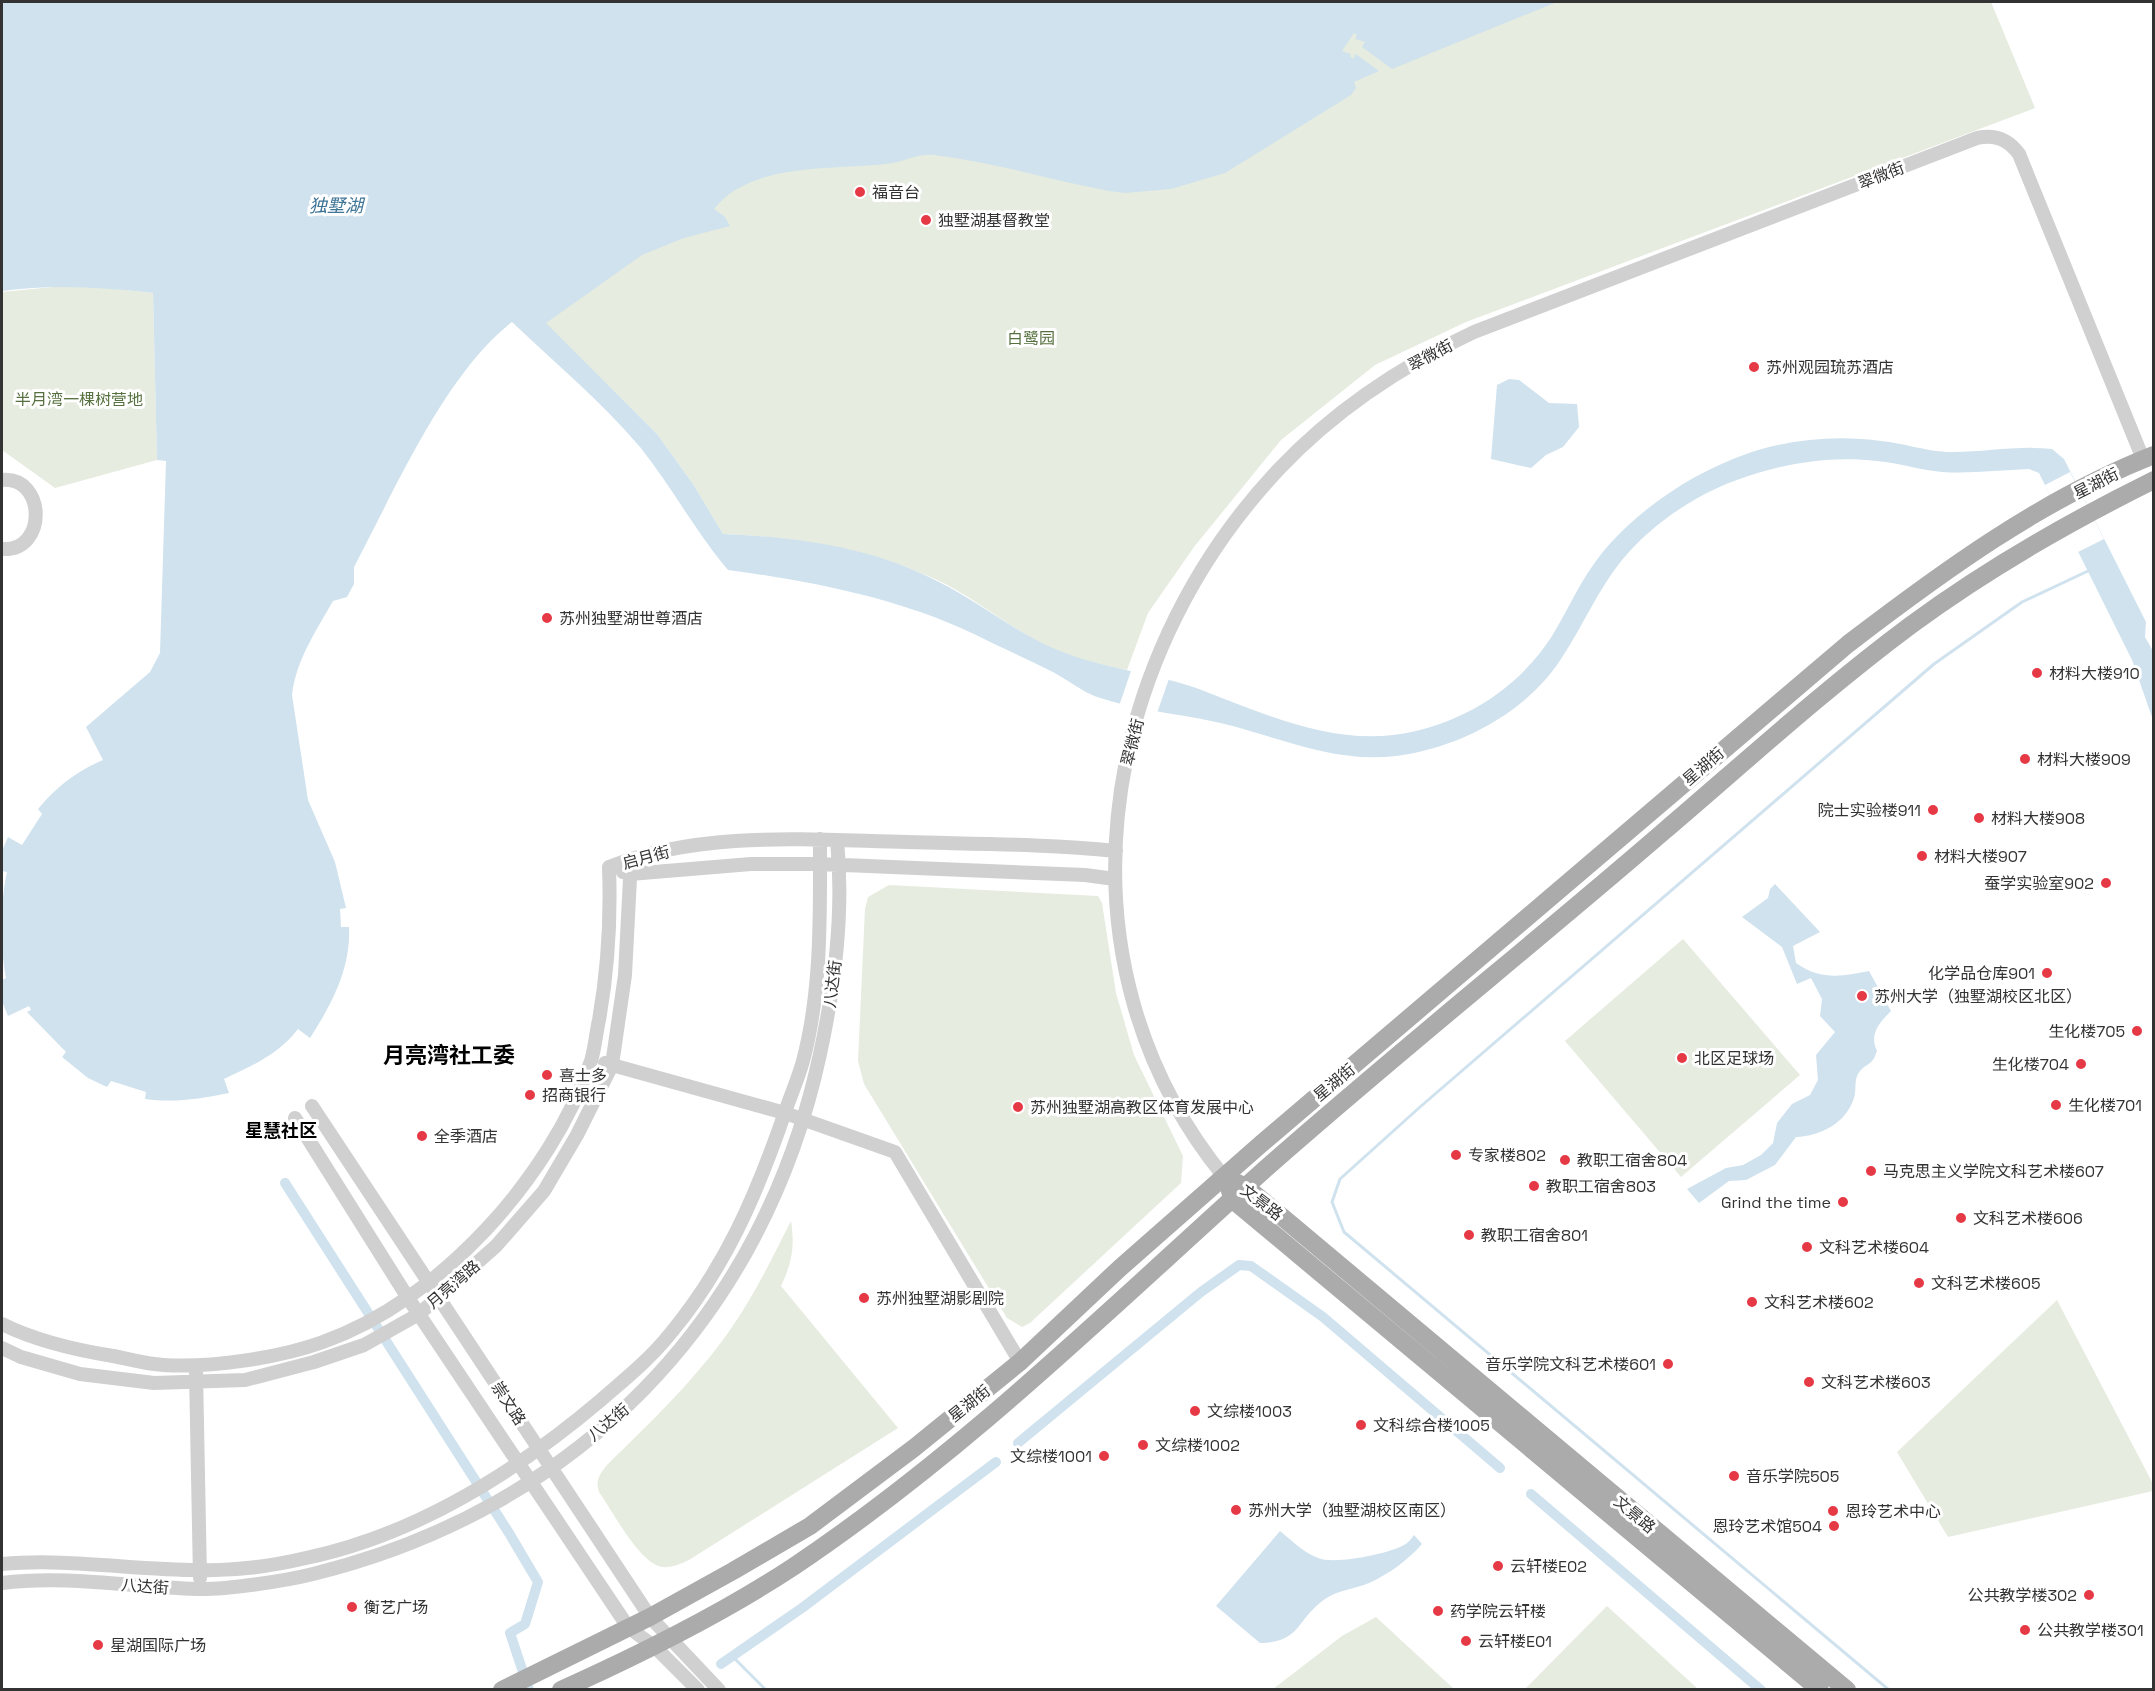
<svg xmlns="http://www.w3.org/2000/svg" width="2155" height="1691" viewBox="0 0 2155 1691" font-family="'Space Grotesk','Noto Sans SC',sans-serif">
<style>
.green{fill:#e6ecdf}
.water{fill:#cfe2ee}
.pier{fill:#fff}
.lines{fill:none;stroke-linecap:round;stroke-linejoin:round}
.stream{stroke:#cfe2ee;stroke-width:3}
.canal{stroke:#cfe2ee;stroke-width:10}
.minor{stroke:#d0d0d0;stroke-width:14}
.major{stroke:#ababab;stroke-width:18}
.poi-dot{fill:#e63946;stroke:#fff;stroke-width:2}
.labels{text-anchor:middle;stroke-width:6;stroke-linejoin:round;paint-order:stroke}
.street-label{font-size:16px;fill:#333;stroke:#fff}
.poi-label{font-size:16px;fill:#333;stroke:#fff;text-anchor:start}
.park-label{font-size:16px;fill:#56703f;stroke:#fff}
.water-label{font-size:18px;font-style:italic;fill:#3f7597;stroke:#fff}
.neighbourhood-label{font-size:18px;font-weight:bold;fill:#000;stroke:#fff}
.district-label{font-size:22px;font-weight:bold;fill:#000;stroke:#fff}
</style>
<rect width="100%" height="100%" fill="#fff"/>
<path class="green" d="M1253,2H1991L2035,108L1466,322L1375,365L1281,440L1194,547L1148,613L1127,670C1102,665 1077,659 1053,649C1011,630 977,598 935,579C867,548 797,537 723,534L693,484L657,434L545,323L637,182Z
M53,287H100L153,293L157,460L55,488L2,450V292Z
M889,885L1098,896L1102,903L1116,993L1134,1055L1183,1156L1181,1183L1030,1323L1022,1327L1007,1318L864,1084L858,1061L865,909L868,897Z
M1683,939L1800,1075L1681,1177L1565,1041Z
M791,1221C795,1247 792,1263 781,1286L898,1428L689,1560C681,1564 671,1568 662,1567C639,1563 612,1510 599,1492C595,1480 600,1474 607,1465C658,1415 711,1365 748,1302C764,1276 777,1248 791,1221Z
M2057,1300L2153,1484V1491L1948,1537L1897,1452Z
M1607,1606L1698,1689H1525Z
M1376,1617L1454,1689H1273L1342,1636Z"/>
<path class="water" d="M2,2H1557L1392,69L1362,47L1365,42L1355,39L1357,35L1354,33L1342,51L1351,54L1350,56L1353,59L1356,54L1379,71L1354,82L1356,88L1351,95L1225,173L1171,189L1125,193L1109,191C1051,180 993,162 934,155C917,153 902,163 885,164C832,170 751,162 714,209L725,217L730,226L684,238L642,255L546,323L657,434L693,484L723,534C797,537 872,547 939,582C979,602 1015,632 1055,649C1102,669 1152,672 1199,689C1259,712 1327,743 1393,735C1457,727 1517,691 1552,636C1569,608 1581,579 1602,553C1639,508 1694,472 1749,453C1791,439 1837,435 1881,441C1903,443 1925,451 1947,452C1982,453 2017,445 2052,449L2064,459L2146,622L2145,637L2153,651V720L2132,660L2039,473L2029,469C2000,470 1970,474 1942,472C1920,470 1899,463 1877,461C1828,455 1780,464 1734,481C1692,497 1651,525 1622,560C1597,591 1583,626 1561,659C1526,713 1459,748 1396,756C1339,763 1287,741 1233,726C1188,714 1141,712 1097,697C1081,691 1068,680 1053,672C1027,659 1000,647 974,634C898,598 811,581 728,570C695,531 672,487 640,447C602,402 555,363 512,322C444,375 395,490 354,567V584L347,597L333,601C316,631 296,660 292,695L308,800L335,862L346,908L340,909L341,927H349C351,968 332,1004 310,1038L298,1029C279,1054 252,1066 224,1079L229,1093C200,1099 174,1103 145,1099L146,1092L111,1081L107,1087L88,1078L62,1057L66,1052L27,1012L31,1010L29,1006L8,1016L2,1001V980L6,978C0,947 0,904 7,872L2,871V851L8,837L22,845L42,814L38,809C56,787 77,771 103,760L86,727L150,672L160,653L166,461L157,460L153,293C102,287 52,284 2,291Z
M1509,379L1519,380L1549,403L1577,404L1579,427L1563,447L1546,455L1531,468L1491,459L1497,385Z
M1775,884L1820,932L1793,946L1796,963C1820,980 1841,977 1869,971L1891,1011C1879,1023 1869,1034 1877,1051C1872,1066 1868,1062 1860,1071C1853,1079 1857,1090 1854,1098C1846,1123 1821,1136 1796,1137L1775,1165L1746,1180L1729,1181L1699,1203L1687,1189L1726,1168L1743,1165L1761,1155L1773,1143L1777,1123L1792,1104L1810,1095L1818,1080L1816,1055L1835,1032L1820,1016L1822,999L1811,978L1797,984L1782,947L1742,917L1768,898L1770,889Z
M1280,1531C1292,1541 1303,1552 1318,1558C1334,1565 1388,1554 1404,1545C1408,1543 1411,1539 1414,1535L1422,1544C1408,1560 1389,1574 1369,1583C1355,1589 1338,1590 1325,1599C1296,1619 1302,1642 1260,1643L1216,1606Z"/>
<path class="pier" d="M2070,472L2104,539L2078,552L2045,485Z
M1132,668L1170,676L1157,713L1119,706Z"/>
<g class="lines">
<path class="stream" d="M732,1656L766,1690
M1889,1690L1344,1232L1332,1202L1340,1179L1420,1107L1934,664L2022,602L2088,571"/>
<path class="canal" d="M285,1183L509,1533L538,1582L525,1624L510,1633L529,1690
M1018,1443L1201,1292L1239,1265L1251,1266L1323,1317L1500,1468
M1531,1494L1761,1690
M721,1664L802,1608L996,1462"/>
<path class="minor" d="M2,480C46,476 48,552 2,549
M609,867C702,830 810,840 907,842C977,844 1047,844 1116,851
M623,872L630,874L751,864H820L1085,875L1115,879
M605,1063L785,1113L895,1152L1020,1362
M312,1106L650,1617L719,1690
M295,1118L408,1298L628,1627L655,1647L698,1690
M1225,1178C1050,965 1096,663 1279,469C1334,411 1401,366 1474,332L1977,138C1995,134 2008,139 2019,154L2143,459
M2,1324C36,1341 75,1350 113,1356C129,1359 146,1364 163,1365C210,1368 279,1358 323,1342C440,1301 551,1177 591,1061C595,1048 596,1033 599,1020C608,969 611,919 609,867
M2,1348L21,1357L80,1374L154,1383L245,1380L314,1362L364,1345L419,1314L496,1246L544,1191L577,1135L612,1065L625,975L631,859
M196,1372L200,1578
M2,1564C68,1558 133,1570 199,1570C233,1571 272,1566 306,1558C416,1535 516,1472 601,1400C625,1379 650,1359 670,1334C725,1268 756,1196 784,1115C790,1097 798,1079 803,1061C822,990 820,912 820,839
M2,1583C66,1575 132,1587 196,1589C225,1590 285,1581 313,1574C577,1509 763,1319 820,1054C835,985 844,911 837,840"/>
<path class="major" d="M1235,1182L1246,1187L1281,1216L1847,1690
M1230,1191L1233,1200L1820,1690
M502,1690L650,1617L733,1571L810,1526L914,1448L1020,1362L1120,1268L1261,1144L1848,644C1942,572 2042,499 2154,455
M561,1690C641,1654 720,1615 793,1567C966,1451 1109,1309 1263,1171C1394,1055 1531,946 1663,832C1745,762 1825,689 1911,625C1987,569 2069,522 2154,480"/>
</g>
<g class="poi-dot">
<circle cx="860" cy="192" r="6"/>
<circle cx="926" cy="220" r="6"/>
<circle cx="1754" cy="367" r="6"/>
<circle cx="547" cy="618" r="6"/>
<circle cx="2037" cy="673" r="6"/>
<circle cx="2025" cy="759" r="6"/>
<circle cx="1933" cy="810" r="6"/>
<circle cx="1979" cy="818" r="6"/>
<circle cx="1922" cy="856" r="6"/>
<circle cx="2106" cy="883" r="6"/>
<circle cx="2047" cy="973" r="6"/>
<circle cx="1862" cy="996" r="6"/>
<circle cx="2137" cy="1031" r="6"/>
<circle cx="1682" cy="1058" r="6"/>
<circle cx="2081" cy="1064" r="6"/>
<circle cx="547" cy="1075" r="6"/>
<circle cx="530" cy="1095" r="6"/>
<circle cx="2056" cy="1105" r="6"/>
<circle cx="1018" cy="1107" r="6"/>
<circle cx="422" cy="1136" r="6"/>
<circle cx="1456" cy="1155" r="6"/>
<circle cx="1565" cy="1160" r="6"/>
<circle cx="1871" cy="1171" r="6"/>
<circle cx="1534" cy="1186" r="6"/>
<circle cx="1843" cy="1202" r="6"/>
<circle cx="1961" cy="1218" r="6"/>
<circle cx="1469" cy="1235" r="6"/>
<circle cx="1807" cy="1247" r="6"/>
<circle cx="1919" cy="1283" r="6"/>
<circle cx="864" cy="1298" r="6"/>
<circle cx="1752" cy="1302" r="6"/>
<circle cx="1668" cy="1364" r="6"/>
<circle cx="1809" cy="1382" r="6"/>
<circle cx="1195" cy="1411" r="6"/>
<circle cx="1361" cy="1425" r="6"/>
<circle cx="1143" cy="1445" r="6"/>
<circle cx="1104" cy="1456" r="6"/>
<circle cx="1734" cy="1476" r="6"/>
<circle cx="1236" cy="1510" r="6"/>
<circle cx="1833" cy="1511" r="6"/>
<circle cx="1834" cy="1526" r="6"/>
<circle cx="1498" cy="1566" r="6"/>
<circle cx="2089" cy="1595" r="6"/>
<circle cx="352" cy="1607" r="6"/>
<circle cx="1438" cy="1611" r="6"/>
<circle cx="2025" cy="1630" r="6"/>
<circle cx="1466" cy="1641" r="6"/>
<circle cx="98" cy="1645" r="6"/>
</g>
<g class="labels">
<g class="street-label">
<text transform="translate(1881 175) rotate(-21)" y="6">翠微街</text>
<text transform="translate(1430 355) rotate(-28)" y="6">翠微街</text>
<text transform="translate(2096 483) rotate(-27)" y="6">星湖街</text>
<text transform="translate(1132 742) rotate(-76)" y="6">翠微街</text>
<text transform="translate(1703 766) rotate(-41)" y="6">星湖街</text>
<text transform="translate(646 857) rotate(-15)" y="6">启月街</text>
<text transform="translate(832 984) rotate(-83)" y="6">八达街</text>
<text transform="translate(1334 1082) rotate(-40)" y="6">星湖街</text>
<text transform="translate(1262 1202) rotate(37)" y="6">文景路</text>
<text transform="translate(453 1284) rotate(-41)" y="6">月亮湾路</text>
<text transform="translate(509 1403) rotate(57)" y="6">崇文路</text>
<text transform="translate(969 1403) rotate(-39)" y="6">星湖街</text>
<text transform="translate(608 1422) rotate(-40)" y="6">八达街</text>
<text transform="translate(1635 1514) rotate(40)" y="6">文景路</text>
<text transform="translate(145 1586) rotate(4)" y="6">八达街</text>
</g>
<g class="poi-label">
<text x="872" y="198">福音台</text>
<text x="938" y="226">独墅湖基督教堂</text>
<text x="1766" y="373">苏州观园琉苏酒店</text>
<text x="559" y="624">苏州独墅湖世尊酒店</text>
<text x="2049" y="679">材料大楼910</text>
<text x="2037" y="765">材料大楼909</text>
<text x="1921" y="816" text-anchor="end">院士实验楼911</text>
<text x="1991" y="824">材料大楼908</text>
<text x="1934" y="862">材料大楼907</text>
<text x="2094" y="889" text-anchor="end">蚕学实验室902</text>
<text x="2035" y="979" text-anchor="end">化学品仓库901</text>
<text x="1874" y="1002">苏州大学（独墅湖校区北区）</text>
<text x="2125" y="1037" text-anchor="end">生化楼705</text>
<text x="1694" y="1064">北区足球场</text>
<text x="2069" y="1070" text-anchor="end">生化楼704</text>
<text x="559" y="1081">喜士多</text>
<text x="542" y="1101">招商银行</text>
<text x="2068" y="1111">生化楼701</text>
<text x="1030" y="1113">苏州独墅湖高教区体育发展中心</text>
<text x="434" y="1142">全季酒店</text>
<text x="1468" y="1161">专家楼802</text>
<text x="1577" y="1166">教职工宿舍804</text>
<text x="1883" y="1177">马克思主义学院文科艺术楼607</text>
<text x="1546" y="1192">教职工宿舍803</text>
<text x="1831" y="1208" text-anchor="end">Grind the time</text>
<text x="1973" y="1224">文科艺术楼606</text>
<text x="1481" y="1241">教职工宿舍801</text>
<text x="1819" y="1253">文科艺术楼604</text>
<text x="1931" y="1289">文科艺术楼605</text>
<text x="876" y="1304">苏州独墅湖影剧院</text>
<text x="1764" y="1308">文科艺术楼602</text>
<text x="1656" y="1370" text-anchor="end">音乐学院文科艺术楼601</text>
<text x="1821" y="1388">文科艺术楼603</text>
<text x="1207" y="1417">文综楼1003</text>
<text x="1373" y="1431">文科综合楼1005</text>
<text x="1155" y="1451">文综楼1002</text>
<text x="1092" y="1462" text-anchor="end">文综楼1001</text>
<text x="1746" y="1482">音乐学院505</text>
<text x="1248" y="1516">苏州大学（独墅湖校区南区）</text>
<text x="1845" y="1517">恩玲艺术中心</text>
<text x="1822" y="1532" text-anchor="end">恩玲艺术馆504</text>
<text x="1510" y="1572">云轩楼E02</text>
<text x="2077" y="1601" text-anchor="end">公共教学楼302</text>
<text x="364" y="1613">衡艺广场</text>
<text x="1450" y="1617">药学院云轩楼</text>
<text x="2037" y="1636">公共教学楼301</text>
<text x="1478" y="1647">云轩楼E01</text>
<text x="110" y="1651">星湖国际广场</text>
</g>
<g class="park-label">
<text x="1031" y="344">白鹭园</text>
<text x="79" y="405">半月湾一棵树营地</text>
</g>
<g class="water-label">
<text x="336" y="212">独墅湖</text>
</g>
<g class="neighbourhood-label">
<text x="281" y="1137">星慧社区</text>
</g>
<g class="district-label">
<text x="449" y="1063">月亮湾社工委</text>
</g>
</g>
<rect width="2155" height="1691" fill="none" stroke="#333333" stroke-width="6"/>
</svg>
